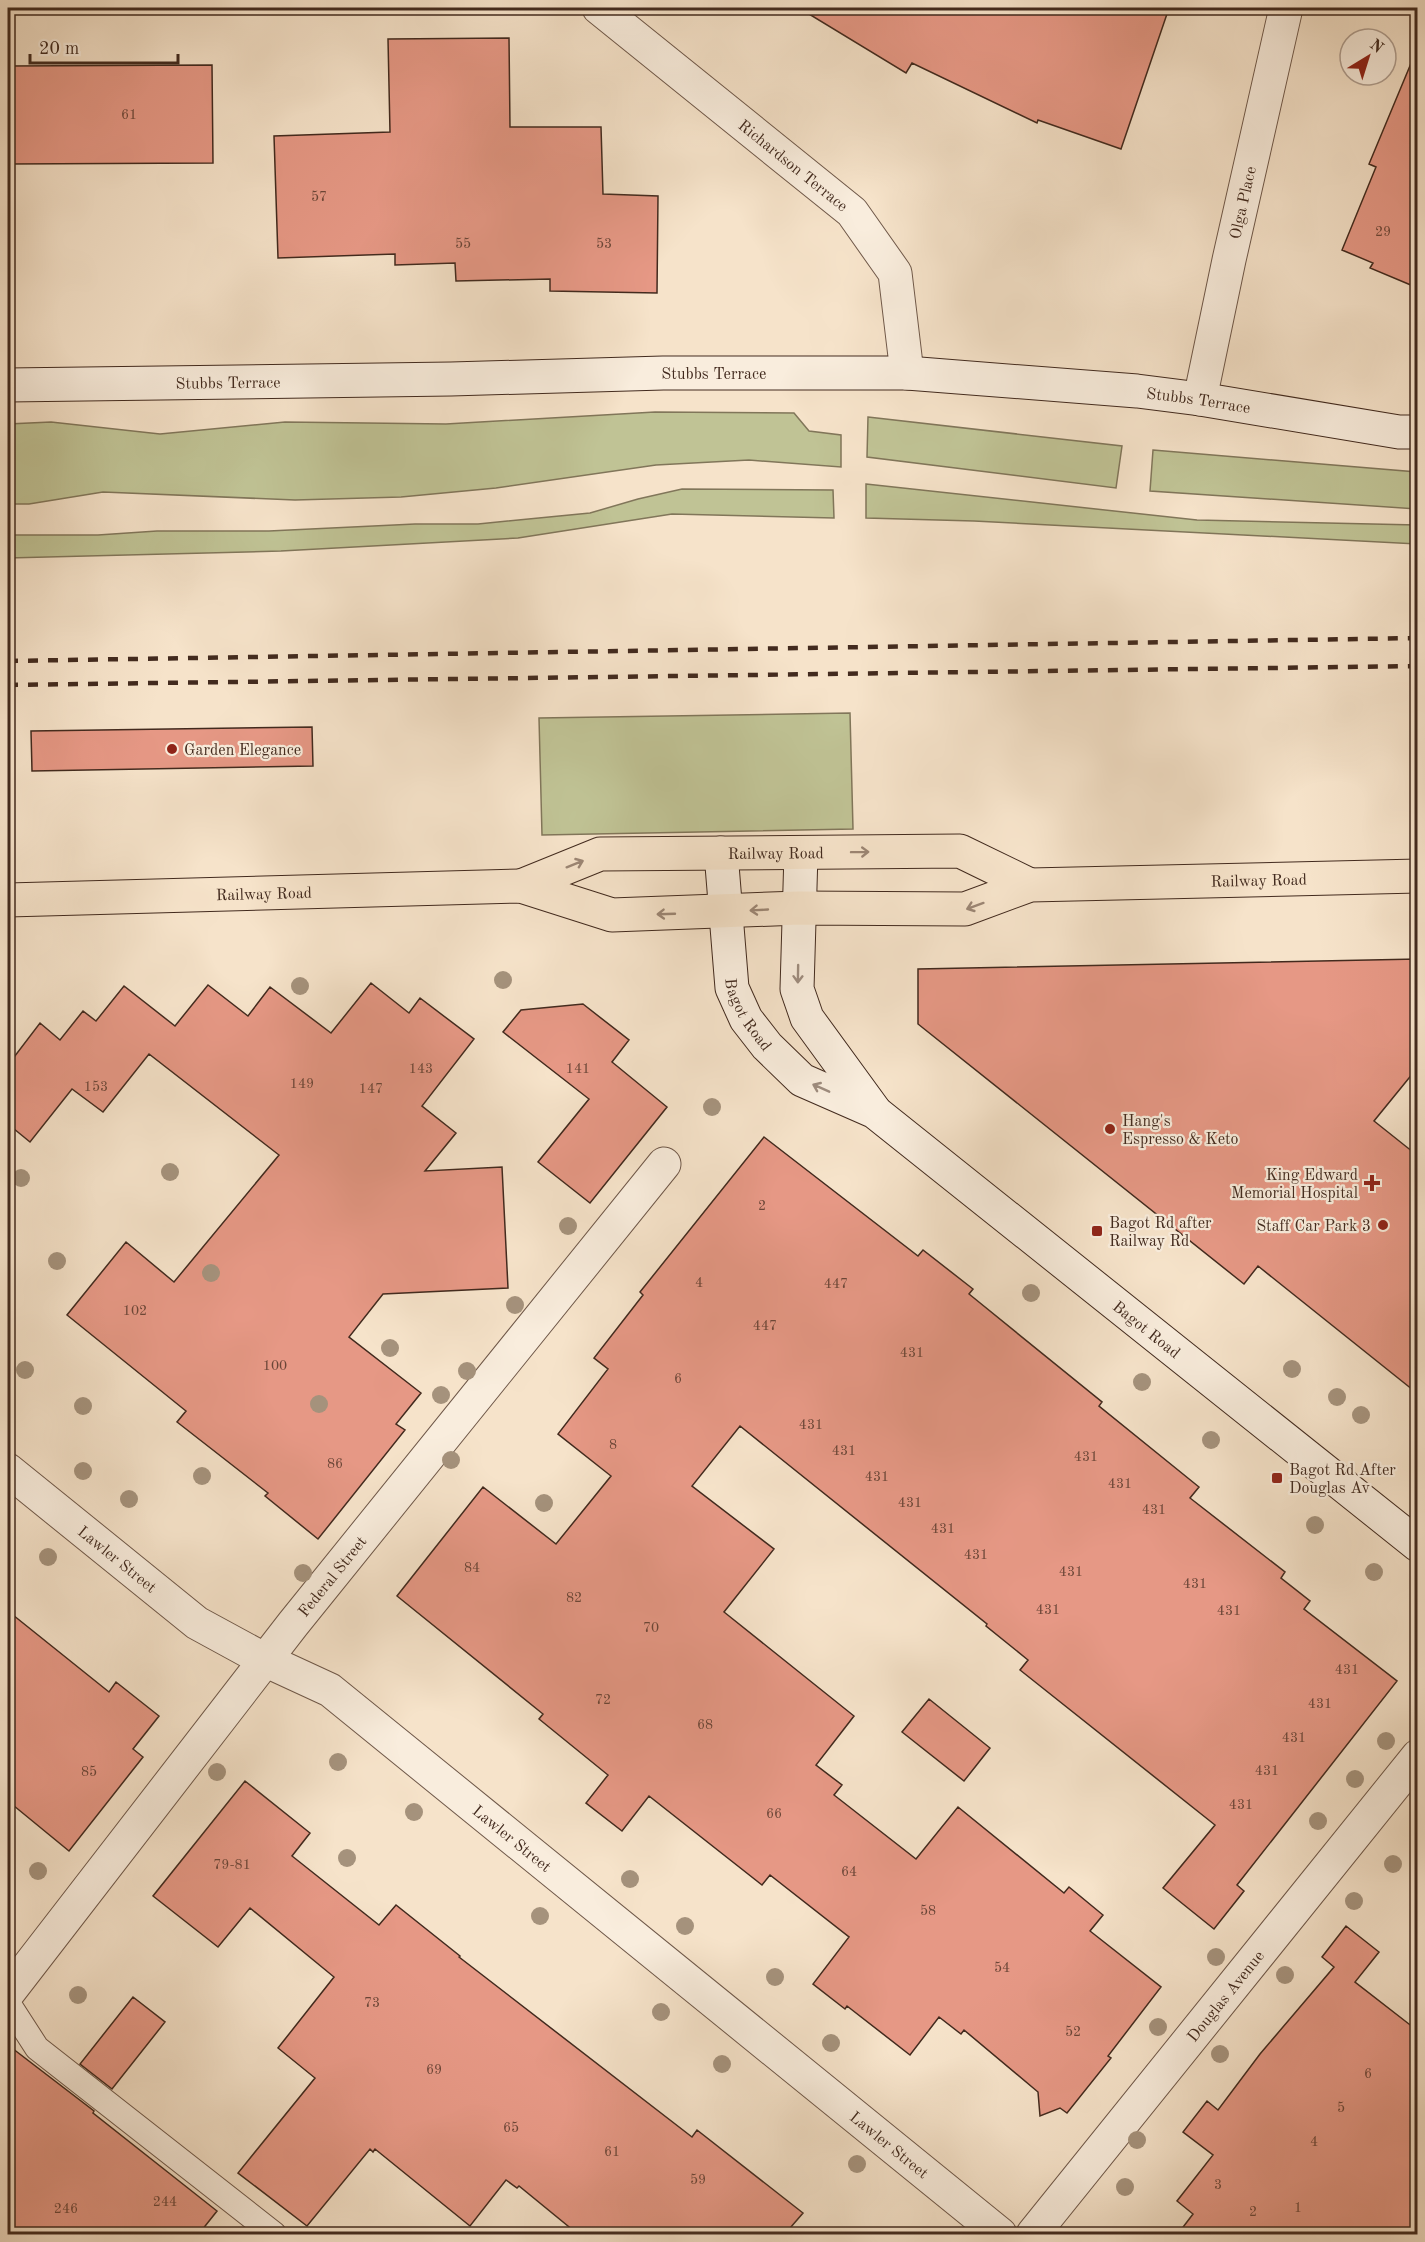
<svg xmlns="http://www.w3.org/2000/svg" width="1425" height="2242" viewBox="0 0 1425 2242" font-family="'Old Standard TT',serif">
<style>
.green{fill:#c0c395;stroke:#81765a;stroke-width:1.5}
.building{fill:#e69885;stroke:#422a1e;stroke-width:1.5}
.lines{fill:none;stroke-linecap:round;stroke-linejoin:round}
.lane-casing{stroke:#6f5849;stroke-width:26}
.street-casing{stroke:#6f5849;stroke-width:35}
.secondary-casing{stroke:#422a1e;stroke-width:35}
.primary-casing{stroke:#422a1e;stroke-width:35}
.lane{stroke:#f9eddd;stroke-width:24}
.street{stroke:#f9eddd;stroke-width:33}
.secondary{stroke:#f9eddd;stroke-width:33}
.primary{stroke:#f6e3ca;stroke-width:33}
.rail{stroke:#422a1e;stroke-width:4.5;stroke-dasharray:10 10;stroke-linecap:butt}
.tree{fill:#a5927c}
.oneway{stroke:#9c8674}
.oneway2{stroke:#9e8c7e}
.poi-dot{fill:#8f2418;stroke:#f9eddd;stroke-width:2}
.labels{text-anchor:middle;stroke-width:4.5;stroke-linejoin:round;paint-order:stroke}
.number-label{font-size:14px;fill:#6b4638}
.street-label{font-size:16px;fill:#422a1e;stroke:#f9eddd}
.poi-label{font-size:16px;fill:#422a1e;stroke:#f9eddd;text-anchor:start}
</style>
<rect width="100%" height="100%" fill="#f6e3ca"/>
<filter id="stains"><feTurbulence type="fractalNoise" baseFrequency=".00333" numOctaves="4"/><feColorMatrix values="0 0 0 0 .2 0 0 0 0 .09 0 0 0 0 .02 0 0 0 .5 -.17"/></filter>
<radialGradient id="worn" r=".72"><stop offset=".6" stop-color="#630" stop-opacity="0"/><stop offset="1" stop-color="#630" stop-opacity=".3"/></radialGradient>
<path class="green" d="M655,412L794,413L809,431L841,435V467L749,460L656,465L496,488L401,497L295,500L103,492L29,504H8V424L51,422L160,434L285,422L446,424Z
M868,417L1122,446L1116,488L867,457Z
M1153,450L1417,472V509L1150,491Z
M866,484L1197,520L1417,525V544L974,521L866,518Z
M682,489L833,490L834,518L672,514L518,538L281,551L8,558V535H98L157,531H269L415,524H478L590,513L638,499Z
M850,713L853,829L542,835L539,718Z"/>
<path class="building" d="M799,8H1169L1121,149L1038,120L1037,123L912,63L906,73Z
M509,38L510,127H601L603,194L658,196L657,293L550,291V279L456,281L455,263L395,265V254L278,258L274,136L390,132L388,39Z
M1417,49H1418V288L1370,268L1373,263L1342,250L1376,167L1369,164Z
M212,65L213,163L8,164V66Z
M312,727L313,766L32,771L31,731Z
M1418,959V1067L1374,1121L1418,1156V1394L1258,1266L1244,1284L918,1024V969Z
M371,983L409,1013L420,998L474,1039L422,1106L456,1133L425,1171L502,1167L508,1288L383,1294L349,1337L421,1393L396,1424L405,1430L318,1539L265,1496L268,1493L177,1422L186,1411L67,1315L126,1242L174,1282L279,1155L149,1054L103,1112L72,1089L30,1142L8,1124V1065L40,1023L60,1040L83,1011L96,1021L124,986L175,1026L208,985L248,1016L270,987L331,1033Z
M583,1004L629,1040L612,1062L667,1107L590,1203L538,1162L589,1099L503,1032L521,1010Z
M764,1137L918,1256L923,1250L973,1289L969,1294L1102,1402L1099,1406L1199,1487L1190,1498L1285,1572L1281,1578L1310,1601L1304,1609L1397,1681L1237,1885L1244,1891L1214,1929L1163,1888L1215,1825L1020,1670L1028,1660L986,1626L987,1624L740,1426L692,1486L774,1549L724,1612L854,1716L816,1765L842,1785L834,1795L916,1859L958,1807L1064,1893L1069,1887L1103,1915L1090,1931L1161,1987L1108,2056L1111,2058L1067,2113L1060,2108L1040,2116L1038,2092L964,2030L961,2034L939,2017L910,2055L847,2006L845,2009L813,1984L849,1937L770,1875L762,1885L649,1796L622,1831L586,1803L608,1775L539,1719L543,1714L397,1596L483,1487L556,1544L611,1476L558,1434L608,1369L594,1358L643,1295L640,1292Z
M8,1611L109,1692L116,1682L159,1716L133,1749L143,1757L69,1851L8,1801Z
M929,1699L990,1748L964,1781L902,1732Z
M245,1781L310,1833L292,1856L379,1925L396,1905L460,1956L459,1957L692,2137L697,2130L803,2213L784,2235H579L519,2186L517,2188L506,2180L470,2226L375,2149L373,2152L370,2149L307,2226L238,2173L315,2078L278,2048L334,1977L250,1908L218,1947L153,1896Z
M1346,1926L1379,1952L1355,1982L1418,2031V2235H1177L1193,2214L1177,2201L1213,2155L1183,2132L1207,2101L1218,2110L1260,2054L1334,1967L1322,1957Z
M133,1997L165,2022L112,2089L80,2064Z
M8,2045L94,2111L93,2113L217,2211L198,2235H8Z"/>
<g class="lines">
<g class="lane-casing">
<path id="lane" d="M8,2003L37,2048L274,2234"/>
</g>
<g class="street-casing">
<g id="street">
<path id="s1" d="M599,8L852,212L895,273L907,373"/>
<path id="s2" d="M1200,399L1229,260L1286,8"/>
<path id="s3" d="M8,1470L197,1623L265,1660L330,1690L1000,2234"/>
<path id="s4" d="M8,1993L293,1624L664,1164"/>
<path id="s5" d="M1033,2234L1418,1756"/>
</g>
</g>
<g class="secondary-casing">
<g id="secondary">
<path id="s6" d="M8,385L451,379L663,373H907L1137,391L1200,399L1399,432H1418"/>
<path id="s7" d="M721,853L732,988L746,1019L767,1046L802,1080L875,1112L1418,1545"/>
<path d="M801,853L797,989L807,1018L874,1110"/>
</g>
</g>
<g class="primary-casing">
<g id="primary">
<path id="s8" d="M521,886L600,854L960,851L1030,885"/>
<path id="s9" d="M8,900L521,886L612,915L799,908L965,909L1030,885L1418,876"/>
</g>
</g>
<use href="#lane" class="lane"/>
<use href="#street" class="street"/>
<use href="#secondary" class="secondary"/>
<use href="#primary" class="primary"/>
<path class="rail" d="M8,661L1418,638
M8,685L1418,666"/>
</g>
<g class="tree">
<circle cx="503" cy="980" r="9"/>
<circle cx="300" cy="986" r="9"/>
<circle cx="712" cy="1107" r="9"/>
<circle cx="170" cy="1172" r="9"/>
<circle cx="21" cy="1178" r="9"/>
<circle cx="568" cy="1226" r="9"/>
<circle cx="57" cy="1261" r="9"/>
<circle cx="211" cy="1273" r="9"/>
<circle cx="1031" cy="1293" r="9"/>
<circle cx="515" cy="1305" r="9"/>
<circle cx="390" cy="1348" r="9"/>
<circle cx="1292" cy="1369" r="9"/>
<circle cx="25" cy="1370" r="9"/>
<circle cx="467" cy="1371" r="9"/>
<circle cx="1142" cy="1382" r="9"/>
<circle cx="441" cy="1395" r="9"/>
<circle cx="1337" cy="1397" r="9"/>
<circle cx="319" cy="1404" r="9"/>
<circle cx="83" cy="1406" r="9"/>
<circle cx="1361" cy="1415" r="9"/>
<circle cx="1211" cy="1440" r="9"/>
<circle cx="451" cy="1460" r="9"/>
<circle cx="83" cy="1471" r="9"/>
<circle cx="202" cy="1476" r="9"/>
<circle cx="129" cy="1499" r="9"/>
<circle cx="544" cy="1503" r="9"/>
<circle cx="1315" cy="1525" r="9"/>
<circle cx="48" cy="1557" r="9"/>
<circle cx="1374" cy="1572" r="9"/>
<circle cx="303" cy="1573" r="9"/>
<circle cx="1386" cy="1741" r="9"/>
<circle cx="338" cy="1762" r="9"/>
<circle cx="217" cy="1772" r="9"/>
<circle cx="1355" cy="1779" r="9"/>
<circle cx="414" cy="1812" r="9"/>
<circle cx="1318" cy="1821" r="9"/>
<circle cx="347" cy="1858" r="9"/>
<circle cx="1393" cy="1864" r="9"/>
<circle cx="38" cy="1871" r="9"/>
<circle cx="630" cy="1879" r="9"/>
<circle cx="1354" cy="1901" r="9"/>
<circle cx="540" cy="1916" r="9"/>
<circle cx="685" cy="1926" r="9"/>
<circle cx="1216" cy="1957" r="9"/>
<circle cx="1285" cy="1975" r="9"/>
<circle cx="775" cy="1977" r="9"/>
<circle cx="78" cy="1995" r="9"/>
<circle cx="661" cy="2012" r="9"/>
<circle cx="1158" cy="2027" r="9"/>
<circle cx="831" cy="2043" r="9"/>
<circle cx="1220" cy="2054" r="9"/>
<circle cx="722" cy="2064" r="9"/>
<circle cx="1137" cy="2140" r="9"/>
<circle cx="857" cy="2164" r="9"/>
<circle cx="1125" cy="2187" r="9"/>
</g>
<defs><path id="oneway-shaft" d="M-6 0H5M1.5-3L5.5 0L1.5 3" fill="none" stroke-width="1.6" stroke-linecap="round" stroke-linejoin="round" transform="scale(1.5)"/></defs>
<g class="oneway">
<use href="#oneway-shaft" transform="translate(860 852) rotate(-1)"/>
<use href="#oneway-shaft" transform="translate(575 864) rotate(-22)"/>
<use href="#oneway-shaft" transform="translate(975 906) rotate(160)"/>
<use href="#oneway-shaft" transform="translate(759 910) rotate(177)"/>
<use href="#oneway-shaft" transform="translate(666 914) rotate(178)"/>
</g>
<g class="oneway2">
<use href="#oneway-shaft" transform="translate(798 974) rotate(91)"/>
<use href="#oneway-shaft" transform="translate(821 1088) rotate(-156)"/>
</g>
<g class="poi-dot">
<circle cx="172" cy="749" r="6"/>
<circle cx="1110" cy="1129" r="6"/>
<path d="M1369 1174h6v6h6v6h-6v6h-6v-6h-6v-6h6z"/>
<circle cx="1383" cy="1225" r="6"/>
<rect x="1091" y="1225" width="12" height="12" rx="3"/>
<rect x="1271" y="1472" width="12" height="12" rx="3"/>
</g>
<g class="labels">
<g class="number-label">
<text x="129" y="119">61</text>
<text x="319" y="201">57</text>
<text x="1383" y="236">29</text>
<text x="463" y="248">55</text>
<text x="604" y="248">53</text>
<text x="421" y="1073">143</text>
<text x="578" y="1073">141</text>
<text x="302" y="1088">149</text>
<text x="96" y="1091">153</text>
<text x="371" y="1093">147</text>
<text x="762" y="1210">2</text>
<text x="699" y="1287">4</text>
<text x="836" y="1288">447</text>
<text x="135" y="1315">102</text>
<text x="765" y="1330">447</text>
<text x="912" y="1357">431</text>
<text x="275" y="1370">100</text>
<text x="678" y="1383">6</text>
<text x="811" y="1429">431</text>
<text x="613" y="1449">8</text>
<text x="844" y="1455">431</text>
<text x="1086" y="1461">431</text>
<text x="335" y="1468">86</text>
<text x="877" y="1481">431</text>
<text x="1120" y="1488">431</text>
<text x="910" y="1507">431</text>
<text x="1154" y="1514">431</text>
<text x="943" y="1533">431</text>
<text x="976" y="1559">431</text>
<text x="472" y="1572">84</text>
<text x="1071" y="1576">431</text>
<text x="1195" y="1588">431</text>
<text x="574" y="1602">82</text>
<text x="1048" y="1614">431</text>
<text x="1229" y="1615">431</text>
<text x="651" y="1632">70</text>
<text x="1347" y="1674">431</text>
<text x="603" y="1704">72</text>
<text x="1320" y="1708">431</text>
<text x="705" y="1729">68</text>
<text x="1294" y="1742">431</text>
<text x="1267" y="1775">431</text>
<text x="89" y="1776">85</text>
<text x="1241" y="1809">431</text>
<text x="774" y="1818">66</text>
<text x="232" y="1869">79-81</text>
<text x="849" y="1876">64</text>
<text x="928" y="1915">58</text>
<text x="1002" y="1972">54</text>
<text x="372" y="2007">73</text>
<text x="1073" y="2036">52</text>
<text x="434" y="2074">69</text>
<text x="1368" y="2078">6</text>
<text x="1341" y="2112">5</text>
<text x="511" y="2132">65</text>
<text x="1314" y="2146">4</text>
<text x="612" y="2156">61</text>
<text x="698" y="2184">59</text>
<text x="1218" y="2189">3</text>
<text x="165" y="2206">244</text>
<text x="1298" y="2212">1</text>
<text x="66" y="2213">246</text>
<text x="1253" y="2216">2</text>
</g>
<g class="street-label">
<text dy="6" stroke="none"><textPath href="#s1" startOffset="250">Richardson Terrace</textPath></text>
<text dy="6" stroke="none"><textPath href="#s2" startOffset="201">Olga Place</textPath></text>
<text dy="6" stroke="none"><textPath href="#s6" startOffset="706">Stubbs Terrace</textPath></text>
<text dy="6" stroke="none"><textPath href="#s6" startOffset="220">Stubbs Terrace</textPath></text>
<text dy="6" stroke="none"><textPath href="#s6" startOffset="1192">Stubbs Terrace</textPath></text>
<text dy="6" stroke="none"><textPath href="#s8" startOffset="261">Railway Road</textPath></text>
<text dy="6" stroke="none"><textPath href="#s9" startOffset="1260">Railway Road</textPath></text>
<text dy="6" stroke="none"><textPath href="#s9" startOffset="256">Railway Road</textPath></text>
<text dy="6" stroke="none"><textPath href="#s7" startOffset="166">Bagot Road</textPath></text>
<text dy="6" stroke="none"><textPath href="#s7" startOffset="680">Bagot Road</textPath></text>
<text dy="6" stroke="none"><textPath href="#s3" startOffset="141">Lawler Street</textPath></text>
<text dy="6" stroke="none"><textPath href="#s4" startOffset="528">Federal Street</textPath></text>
<text dy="6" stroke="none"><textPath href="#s3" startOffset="627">Lawler Street</textPath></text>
<text dy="6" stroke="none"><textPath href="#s5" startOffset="306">Douglas Avenue</textPath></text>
<text dy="6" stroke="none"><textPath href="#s3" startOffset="1113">Lawler Street</textPath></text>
</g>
<g class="poi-label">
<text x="184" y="755">Garden Elegance</text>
<text x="1122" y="1126">Hang's<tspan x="1122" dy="18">Espresso &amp; Keto</tspan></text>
<text x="1358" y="1180" text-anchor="end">King Edward<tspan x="1358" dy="18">Memorial Hospital</tspan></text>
<text x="1109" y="1228">Bagot Rd after<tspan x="1109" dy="18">Railway Rd</tspan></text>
<text x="1371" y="1231" text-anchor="end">Staff Car Park 3</text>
<text x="1289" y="1475">Bagot Rd After<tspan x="1289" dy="18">Douglas Av</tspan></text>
</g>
</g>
<rect width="1425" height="2242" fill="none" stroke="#f6e3ca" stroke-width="30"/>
<rect x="9" y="9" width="1407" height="2224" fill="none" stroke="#422a1e" stroke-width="3"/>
<rect x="15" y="15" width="1395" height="2212" fill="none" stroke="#422a1e" stroke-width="1.5"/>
<g transform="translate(1368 57) rotate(38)"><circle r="28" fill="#f9eddd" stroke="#b09f91" stroke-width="1.5"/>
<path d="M0-4.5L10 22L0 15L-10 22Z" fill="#8f2418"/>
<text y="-9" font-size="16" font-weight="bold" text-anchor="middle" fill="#422a1e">N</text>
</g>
<path d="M30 54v9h148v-9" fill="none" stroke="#422a1e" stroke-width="3"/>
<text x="39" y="54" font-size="18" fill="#422a1e" stroke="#f9eddd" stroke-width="4.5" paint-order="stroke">20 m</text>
<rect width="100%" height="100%" filter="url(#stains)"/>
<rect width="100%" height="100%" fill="url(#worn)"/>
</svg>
